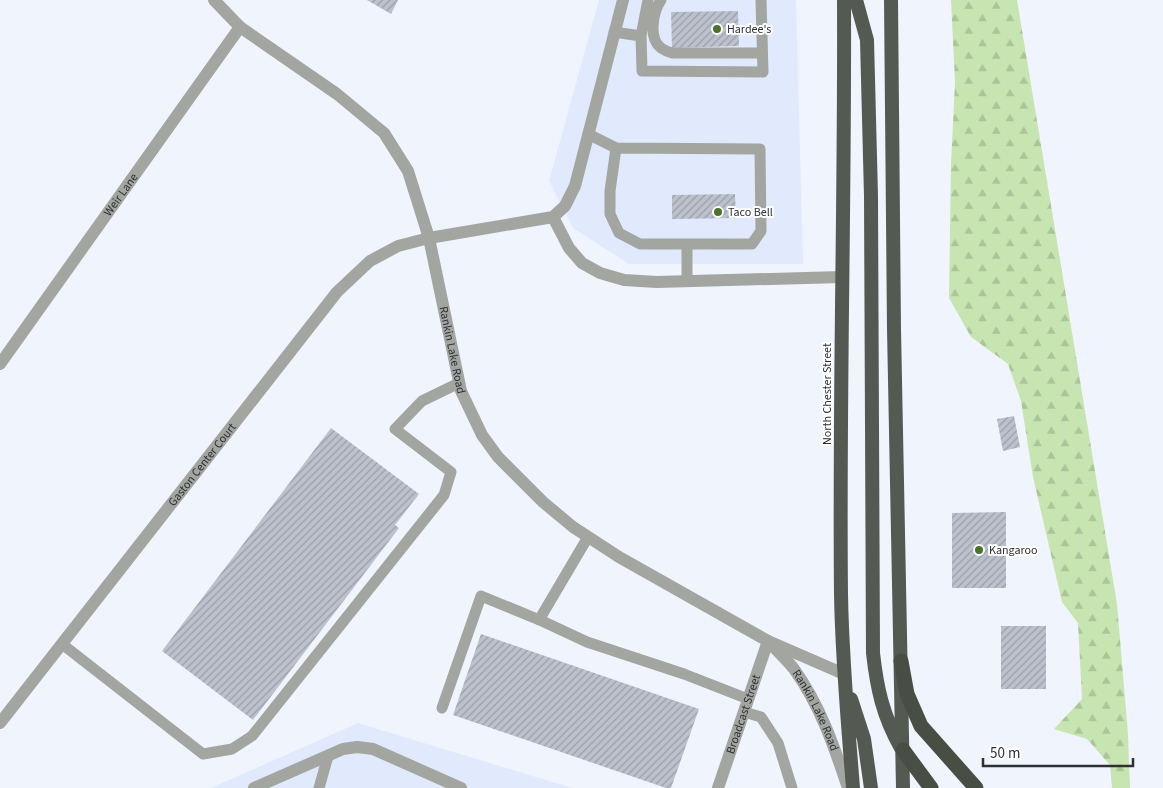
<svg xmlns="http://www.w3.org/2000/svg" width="1163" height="788" viewBox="0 0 1163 788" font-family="'Source Sans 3',sans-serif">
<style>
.built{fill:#e1e9fc}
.forest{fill:url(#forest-firs)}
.building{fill:url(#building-hatch)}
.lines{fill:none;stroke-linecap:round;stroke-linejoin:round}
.service{stroke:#a3a5a1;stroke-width:11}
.minor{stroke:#a3a5a1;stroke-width:12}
.trunk{stroke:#545a51;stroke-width:14}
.motorway{stroke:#494e45;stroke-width:15}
.poi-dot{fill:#4b712a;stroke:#fff;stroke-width:2}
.labels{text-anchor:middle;stroke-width:4;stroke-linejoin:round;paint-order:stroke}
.poi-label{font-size:12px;fill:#2e3034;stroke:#fff;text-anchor:start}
.street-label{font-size:12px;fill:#2e3034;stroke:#fff}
</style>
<defs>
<pattern id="forest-firs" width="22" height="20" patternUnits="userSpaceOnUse" patternTransform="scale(1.25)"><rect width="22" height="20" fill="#c7e5b1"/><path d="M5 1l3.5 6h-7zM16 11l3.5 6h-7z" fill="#abc599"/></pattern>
<pattern id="building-hatch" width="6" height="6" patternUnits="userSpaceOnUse" patternTransform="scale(1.25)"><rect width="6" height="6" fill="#bcc2cd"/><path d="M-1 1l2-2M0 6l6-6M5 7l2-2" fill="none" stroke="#999ea7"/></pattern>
</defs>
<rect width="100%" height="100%" fill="#f0f4fd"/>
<path class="built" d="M599,0H796L803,264H629L573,228L549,181Z
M358,723L572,788H211Z"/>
<path class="forest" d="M951,0H1017L1117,604L1128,734L1130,788H1112L1110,765L1087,739L1054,729L1082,699L1078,623L1062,602L1033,477L1021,401L1008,364L971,337L949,298L951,164L955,82Z"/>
<path class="building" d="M367,0H398L391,14Z
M738,11L739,46L672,48L671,12Z
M735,194L736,218L672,219V195Z
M1014,416L1020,447L1003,451L997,419Z
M331,428L419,494L395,525L399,528L253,720L162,651Z
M1006,512V588H952V513Z
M1001,626H1046V689H1001Z
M481,634L699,709L671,788H666L453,715Z"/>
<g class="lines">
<path class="service" d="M661,0C653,12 648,38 661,48C664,50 668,52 672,53H762
M614,32L641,36L642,71L763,72L761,0
M641,36L648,0
M588,134L616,148L760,149L761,231L752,244H640L619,233L610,214V191L616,148
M687,245V281
M539,620L588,537
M62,644L203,754L232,749L252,736L444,495L451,472L395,429L422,401L459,383
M442,708L481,596L542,621L587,642L684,674L748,699
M744,712L761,717L778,743L792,788
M319,788L328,756"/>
<g class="minor">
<path id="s1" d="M214,0L240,27L337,94L384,133L408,171L429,238L461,391L482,435L498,457L543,502L573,527L619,557L768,641L844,674"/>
<path d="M553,217L569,248L582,263L600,273L624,280L657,282L842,277"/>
<path id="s2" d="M0,364L240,27"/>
<path id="s3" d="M773,646C780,654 788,661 794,669C820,705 834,746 848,788"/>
<path id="s4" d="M0,723L337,292L370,261L398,246L429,238L553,217L565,206L575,186L623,0"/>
<path d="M254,788L343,749L357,747L373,749L461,788"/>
<path id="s5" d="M718,788L768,641"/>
</g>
<path class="trunk" d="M844,0C845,198 839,396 841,594C842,659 848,724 853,788
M856,0L867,40L871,196L873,653C877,689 883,716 901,748
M891,0L894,329L903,788
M851,699L864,739L871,788"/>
<path class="motorway" d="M901,661L907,694L921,726L976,788
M903,750L931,788"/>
</g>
<g class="poi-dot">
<circle cx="717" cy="29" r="5"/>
<circle cx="718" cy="212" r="5"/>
<circle cx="979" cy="550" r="5"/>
</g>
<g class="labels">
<g class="poi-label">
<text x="727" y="33">Hardee's</text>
<text x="728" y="216">Taco Bell</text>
<text x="989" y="554">Kangaroo</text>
</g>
<g class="street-label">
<text dy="4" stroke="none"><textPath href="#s2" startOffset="208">Weir Lane</textPath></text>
<text dy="4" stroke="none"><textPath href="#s1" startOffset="446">Rankin Lake Road</textPath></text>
<text transform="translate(827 394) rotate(-90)" y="4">North Chester Street</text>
<text dy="4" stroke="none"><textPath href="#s4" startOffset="328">Gaston Center Court</textPath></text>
<text dy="4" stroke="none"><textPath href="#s3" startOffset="78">Rankin Lake Road</textPath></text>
<text dy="4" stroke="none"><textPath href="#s5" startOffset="78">Broadcast Street</textPath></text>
</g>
</g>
<path d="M983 758v8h150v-8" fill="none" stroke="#2e3034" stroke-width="2.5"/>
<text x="990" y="758" font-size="15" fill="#2e3034" stroke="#ffffff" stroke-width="4" paint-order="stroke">50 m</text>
</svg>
